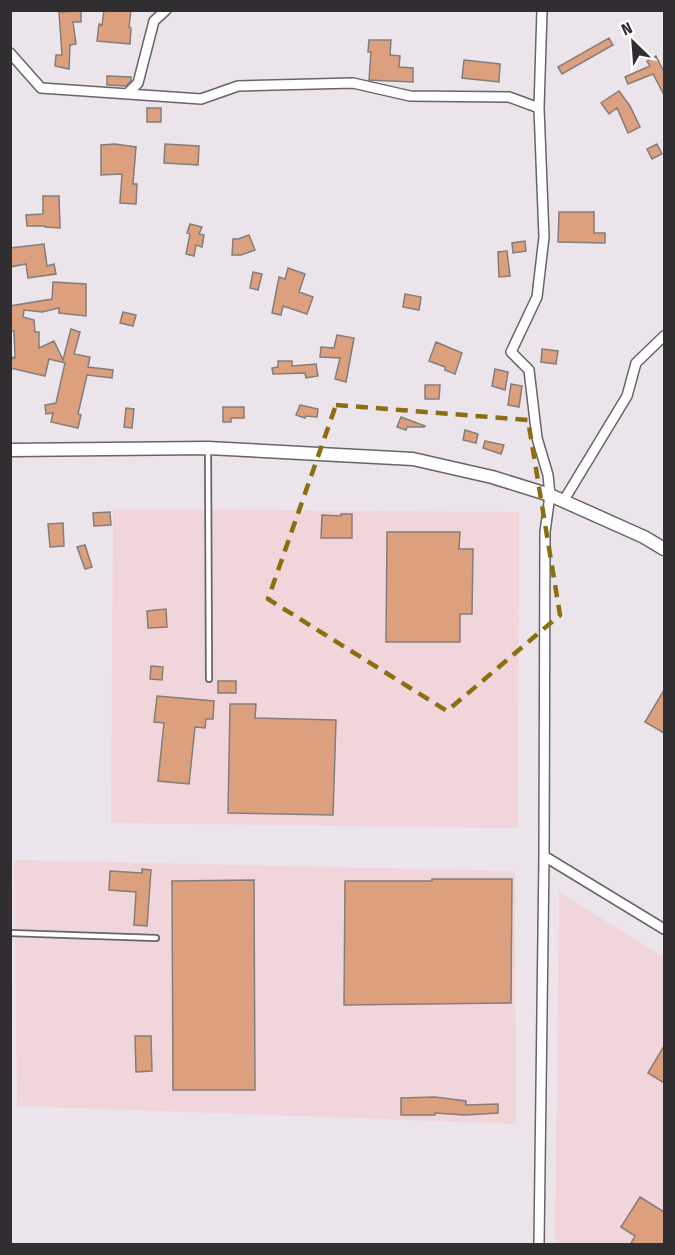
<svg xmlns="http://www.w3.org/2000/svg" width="675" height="1255" viewBox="0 0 675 1255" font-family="'Fira Sans Condensed',sans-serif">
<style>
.industrial{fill:#f0d6da}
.building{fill:#dda07f;stroke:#847d79;stroke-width:1.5}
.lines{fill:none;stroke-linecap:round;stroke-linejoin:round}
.service-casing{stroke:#686469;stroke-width:8}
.minor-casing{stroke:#686469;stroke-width:12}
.tertiary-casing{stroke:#686469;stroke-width:15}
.service{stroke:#fff;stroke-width:4.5}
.minor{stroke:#fff;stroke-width:9}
.tertiary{stroke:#fff;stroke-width:12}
.marked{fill:none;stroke:#8b6e10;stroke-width:4.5;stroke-dasharray:12 8;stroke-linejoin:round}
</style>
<rect width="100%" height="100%" fill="#ebe5eb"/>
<path class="industrial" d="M113,509L519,512L518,828L111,823Z
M14,860L515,871L516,1124L17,1106Z
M559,892L664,957V1244H555Z"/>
<path class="building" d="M104,10H131L129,27L131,28L130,44L97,41L99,24L102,25Z
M81,11V22H73L76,44L70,45L69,69L55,66L56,55H62L59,12Z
M609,38L613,45L562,74L558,67Z
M369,40H391L390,55L400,56L399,67L413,68V82L369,80L371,52H368Z
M656,56L664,72V95L653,74L628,84L625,77L650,66L647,61Z
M464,60L500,64L499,82L462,78Z
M107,76L131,77V81L126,86L107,85Z
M619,91L630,106L640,127L628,133L617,108L609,114L601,103Z
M147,108H161V122H147Z
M115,144L136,147L133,184H137L136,204L120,203L122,174L101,175V145Z
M165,144L199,146L198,165L164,163Z
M657,144L662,154L652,159L647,149Z
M43,196H59L60,228L45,227V226H27L26,215L43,214Z
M559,212H594V233H605V243L558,242Z
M190,224L202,227L199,234L204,235L202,247L196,245L194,256L186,254L190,234L187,233Z
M249,235L255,250L241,255H232L233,239H238Z
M525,241L526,251L513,253L512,243Z
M44,244L47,266L54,264L56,274L28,278L26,264L10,267V248Z
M507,251L510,276L499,277L498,252Z
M288,268L305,274L299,292L313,297L307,314L283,306L281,315L272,313L279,277L285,279Z
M253,272L262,274L258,290L250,288Z
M53,282L86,284V316L59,313V308L42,312L24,310L23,317L34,320L35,332H39V348L54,341L63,360L71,329L80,332L74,354L90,357L88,367L113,370L112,378L87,375L78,414L81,415L78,428L51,422L53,413L46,414L45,405L56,403L65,363L49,359L45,376L10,368L12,357L15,358L14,331H10V306L52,299Z
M405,294L421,297L419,310L403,307Z
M123,312L136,315L133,326L120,323Z
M337,335L354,338L346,382L335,379L340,358L320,357L321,347L334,348Z
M436,342L462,353L455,374L445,370V367L429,361Z
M542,349L558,351L556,364L541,362Z
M278,361H292V366L316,364L318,376L306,378L305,373L273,374L272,368L278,367Z
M495,369L508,372L505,390L492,386Z
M511,384L522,386L519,407L508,405Z
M425,385H440L439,399H425Z
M300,405L318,409L317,417L306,416L305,418L296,415Z
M223,407H244V418H231V422H223Z
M126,408L134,409L132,428L124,427Z
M401,417L425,426L424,427H407L406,430L397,427Z
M465,430L478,434L476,443L463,440Z
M485,441L504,445L501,454L483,448Z
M110,512L111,525L94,526L93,513Z
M341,514H352V538H321L322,515L341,516Z
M63,523L64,546L50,547L48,524Z
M387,532H460L459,549H473L472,614H460V642H386Z
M85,545L92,567L85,569L77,547Z
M166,609L167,627L148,628L147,611Z
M151,666L163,667L162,680L150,679Z
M218,681H236V693H218Z
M664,690V733L645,722Z
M157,696L214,701L213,719H206L205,728L195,727L189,784L158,781L164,723L154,722Z
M230,704H256L255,718L336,720L333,815L228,813Z
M142,869L151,870L147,926L134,925L136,892L109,890L110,871L142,873Z
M432,879H512L511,1003L344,1005L345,881H432Z
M254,880L255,1090H173L172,881Z
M135,1036H151L152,1071L136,1072Z
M664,1046V1083L648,1073Z
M401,1098L435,1097L466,1101V1105L498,1104V1113L465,1115L435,1113V1115H401Z
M640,1197L664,1212V1245H630L635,1236L621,1227Z"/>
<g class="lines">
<g class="service-casing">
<path id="service" d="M208,448L209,679
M10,933L156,938"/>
</g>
<g class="minor-casing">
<path id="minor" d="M10,53L41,88L201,99L238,86L353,83L410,96L509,97L539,108L544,237L537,297L511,352L529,370L537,438L548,475L550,495L545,532L544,856L539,1244
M128,93L138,83L154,21L166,10
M539,108L542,10
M564,500L627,396L636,363L664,336
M544,856L664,929"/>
</g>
<g class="tertiary-casing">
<path id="tertiary" d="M10,450L208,448L413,459L492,477L550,495L644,537L664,549"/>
</g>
<use href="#service" class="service"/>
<use href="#minor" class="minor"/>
<use href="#tertiary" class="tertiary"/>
</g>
<path class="marked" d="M336,405L528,420L560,615L447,711L268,599Z"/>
<rect width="675" height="1255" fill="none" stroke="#302e30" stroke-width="24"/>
<g transform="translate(633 42) rotate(335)" stroke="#ffffff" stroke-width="4.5" paint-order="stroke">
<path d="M0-4.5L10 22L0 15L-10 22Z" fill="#302e30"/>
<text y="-9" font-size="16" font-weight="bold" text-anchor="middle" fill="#302e30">N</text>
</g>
</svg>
